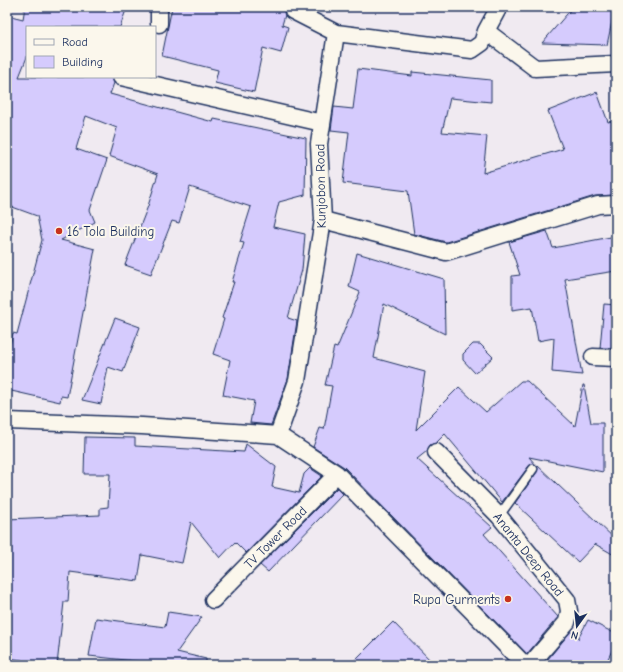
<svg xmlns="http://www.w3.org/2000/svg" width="623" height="672" viewBox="0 0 623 672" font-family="'Comic Neue',sans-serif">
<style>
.building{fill:#d5cbfd;stroke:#1b2f5e}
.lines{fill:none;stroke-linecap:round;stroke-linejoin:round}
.service-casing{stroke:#1b2f5e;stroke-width:11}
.minor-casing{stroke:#1b2f5e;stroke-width:19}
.service{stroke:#fbf7ec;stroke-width:8}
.minor{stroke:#fbf7ec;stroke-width:16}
.poi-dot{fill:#c8321e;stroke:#fbf7ec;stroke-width:1.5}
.labels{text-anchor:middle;stroke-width:4;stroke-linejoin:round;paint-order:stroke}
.street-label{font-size:13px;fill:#1b2f5e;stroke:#fbf7ec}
.poi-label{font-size:13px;fill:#1b2f5e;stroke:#fbf7ec;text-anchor:start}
</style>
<rect width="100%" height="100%" fill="#f0eaf1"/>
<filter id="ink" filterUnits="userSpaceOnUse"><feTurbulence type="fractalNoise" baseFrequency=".025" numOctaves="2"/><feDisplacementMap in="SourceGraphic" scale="8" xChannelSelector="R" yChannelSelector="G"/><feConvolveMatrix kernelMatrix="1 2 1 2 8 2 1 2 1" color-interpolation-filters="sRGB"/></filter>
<g filter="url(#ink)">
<path class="building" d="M25,7H127L120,27H27V57L19,77H112L114,83L110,94L213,122L214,119L306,138L305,195L279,202L273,227L305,234L302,270L288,318L297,321L288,379L271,425L250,423L254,401L223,395L230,360L213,354L224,319L222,318L234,282H232L244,243L240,242L251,207L190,187L179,223L172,221L151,274L125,265L148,206L158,174L109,156L117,128L86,116L76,149L107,160L90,210L95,222L61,240L95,249L67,397L61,396L60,402L7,390V358L13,333L17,334L42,240L37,216L7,205V15L23,19Z
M172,7H284L285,15L282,25L288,27L281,53L263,48L254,92L215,83L218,70L162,56Z
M573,7H615L607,45L542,43Z
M358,69L412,76V72L491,80V102L450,98L442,132L487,136L483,173L563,149L548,111L597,92L608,122L616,120V195L595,196L446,242L414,234L408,191L343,183L349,132L331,130L334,107L353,109Z
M547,231L553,248L616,236V271L565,279L582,375L552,372L554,338L538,341L532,307L512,310V276L520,275L509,242Z
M357,253L444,279L445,334L384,304L374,358L425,372L416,430L459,387L486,412L521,381H527L575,426L583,385H584L591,423H603V472L529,457L536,465L531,464L529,466L502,502L445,434L436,443L430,445L427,451L417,459L492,527L484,534L558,617L527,654L344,467L313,447L320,428L324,429L332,386L325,385L334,347L337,348L360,292L349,287Z
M604,304L616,305V348H600Z
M115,318L140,327L123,372L108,367L101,404L82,400Z
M473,344H480L493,357L475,373L463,360V354Z
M85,437L135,438V446L244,452L246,444L276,467L272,487L299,493L304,474L310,468L322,476L246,553L235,542L220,558L191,522L182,563L142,555L138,581L70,572L68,602H64L57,665L22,662V660L7,658V519L100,515V508L108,507L110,474H84Z
M537,465L616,540V556L595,544L578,562L515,503L537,472L538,469Z
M337,488L343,494L268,572L260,565Z
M168,612L202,617L177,652L206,659V665H152L153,663L89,656L96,618L165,627Z
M588,620L616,634V642L605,665H543L571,631L578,639Z
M393,622L435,665H350Z"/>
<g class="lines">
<g class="service-casing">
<path id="service" d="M499,516L533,469"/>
</g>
<g class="minor-casing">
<path id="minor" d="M159,24V7
M486,31L535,68L616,64
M336,33L472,50L482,43L486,31L499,7
M121,77L322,123
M323,220L446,252L598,205L616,204
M593,357L616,358
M7,421L142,426L278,435L337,474L525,665
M278,435L297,381L323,220L319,144L336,33L293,11V7
M436,452L499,516L567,600L569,611L567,622L530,665
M213,600L337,474"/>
</g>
<use href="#service" class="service"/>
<use href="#minor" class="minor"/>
</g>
</g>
<g class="poi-dot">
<circle cx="59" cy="231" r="4"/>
<circle cx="508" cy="599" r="4"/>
</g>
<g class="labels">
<g class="street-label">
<text transform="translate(320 186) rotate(-91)" y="5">Kunjobon Road</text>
<text transform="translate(275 537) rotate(-45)" y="5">TV Tower Road</text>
<text transform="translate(529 554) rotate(51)" y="5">Ananta Deep Road</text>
</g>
<g class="poi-label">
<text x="67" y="236">16 Tola Building</text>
<text x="500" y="604" text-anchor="end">Rupa Gurments</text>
</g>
</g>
<rect width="623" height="672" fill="none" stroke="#fbf7ec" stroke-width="24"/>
<rect x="12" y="12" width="599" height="648" fill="none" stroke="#1b2f5e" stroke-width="1.5" filter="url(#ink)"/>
<rect x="26" y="26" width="130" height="52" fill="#fbf7ec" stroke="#a1a7b3"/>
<rect x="34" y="39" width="20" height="6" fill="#fbf7ec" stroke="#a1a7b3"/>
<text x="62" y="46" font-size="12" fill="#1b2f5e">Road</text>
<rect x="34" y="56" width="20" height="12" fill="#d5cbfd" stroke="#a1a7b3"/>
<text x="62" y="66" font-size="12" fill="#1b2f5e">Building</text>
<g transform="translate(577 626) rotate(195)" stroke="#fbf7ec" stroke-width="3" paint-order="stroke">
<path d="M0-3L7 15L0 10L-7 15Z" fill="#1b2f5e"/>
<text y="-6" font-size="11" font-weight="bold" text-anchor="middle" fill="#1b2f5e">N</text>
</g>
</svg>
